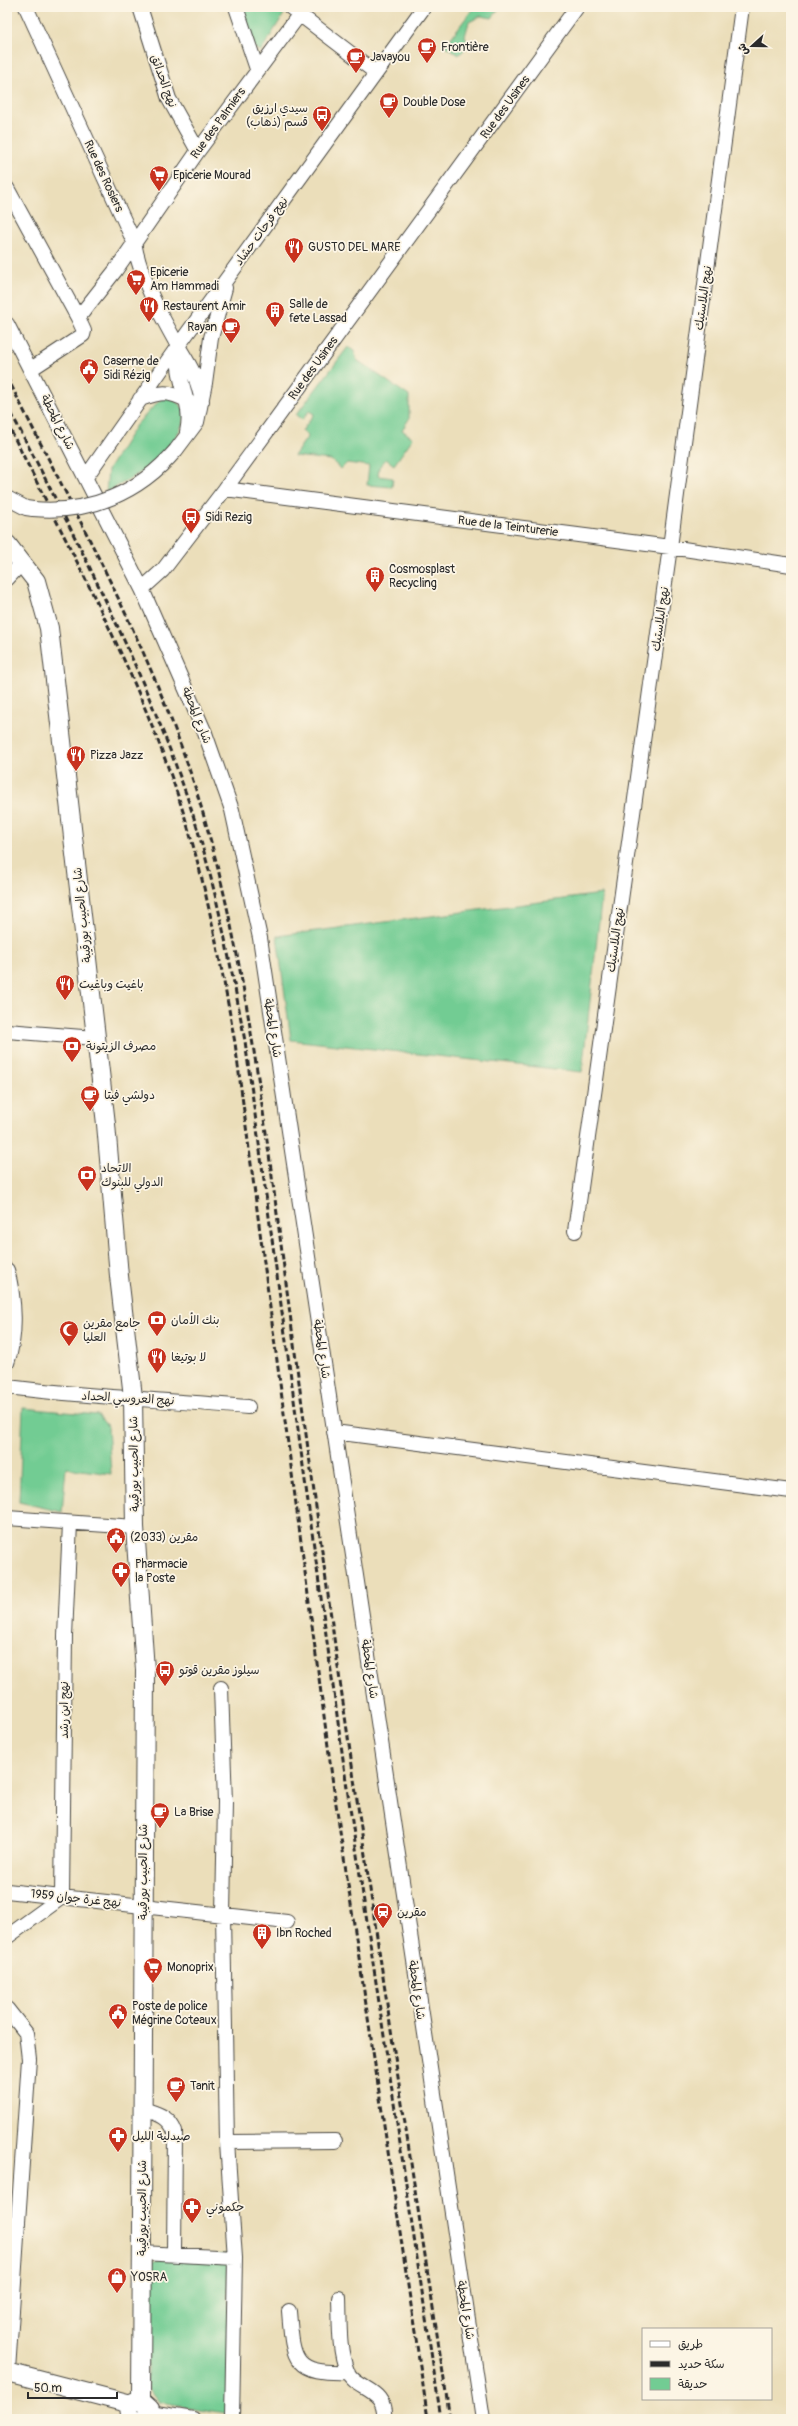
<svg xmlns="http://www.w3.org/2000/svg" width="798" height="2426" viewBox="0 0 798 2426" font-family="Pangolin,'Playpen Sans Arabic',sans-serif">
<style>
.green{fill:#72cc93;stroke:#4e7c5f}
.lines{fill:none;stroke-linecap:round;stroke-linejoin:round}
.minor-casing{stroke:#484640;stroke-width:16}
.tertiary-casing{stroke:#484640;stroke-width:20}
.minor{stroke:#fff;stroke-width:14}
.tertiary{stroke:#fff;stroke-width:18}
.rail{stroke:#2b2b2b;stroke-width:3;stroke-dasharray:6 3;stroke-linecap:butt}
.minor-bridge-casing{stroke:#484640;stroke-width:16;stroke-linecap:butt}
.minor-bridge{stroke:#fff;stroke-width:14}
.labels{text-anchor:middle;stroke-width:3.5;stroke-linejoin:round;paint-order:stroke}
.poi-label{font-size:12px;fill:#2b2b2b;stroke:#fcf5e5;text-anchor:start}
.street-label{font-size:12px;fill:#2b2b2b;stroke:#fcf5e5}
</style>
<rect width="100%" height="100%" fill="#fcf5e5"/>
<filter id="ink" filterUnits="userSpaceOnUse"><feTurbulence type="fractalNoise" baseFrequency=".025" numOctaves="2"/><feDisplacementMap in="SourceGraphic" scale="8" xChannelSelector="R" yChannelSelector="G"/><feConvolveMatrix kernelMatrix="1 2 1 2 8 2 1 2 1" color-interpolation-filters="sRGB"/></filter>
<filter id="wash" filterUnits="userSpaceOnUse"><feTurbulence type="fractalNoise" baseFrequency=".012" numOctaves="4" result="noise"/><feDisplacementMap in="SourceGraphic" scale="16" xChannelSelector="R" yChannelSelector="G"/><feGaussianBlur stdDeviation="0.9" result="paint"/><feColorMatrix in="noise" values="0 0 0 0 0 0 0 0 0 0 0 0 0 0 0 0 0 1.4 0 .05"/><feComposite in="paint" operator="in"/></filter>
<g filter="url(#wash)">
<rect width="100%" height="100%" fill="#ebdeba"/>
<path class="green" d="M241,7H275L284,14L261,51L254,48Z
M474,7H500L492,18L481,16L469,22L465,36L469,45L459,55L445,46Z
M348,347L354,351L357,360L409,396V419L402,430L413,438L394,465L386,459L379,467L378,476L393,478L392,487L367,485L369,466L347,463L341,469L331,460L294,456L308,436L302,431L314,414L309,411L302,420L296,415Z
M162,398H171C175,401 181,405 183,408C192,428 153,465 138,474C128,481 116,486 106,493L108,470L136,425Z
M602,894L582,1072L291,1040L277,936Z
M23,1408L98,1415L108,1427L111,1474L66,1468L62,1512L19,1502Z
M228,2254L230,2414L159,2402L147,2386L148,2261Z"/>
</g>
<g filter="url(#ink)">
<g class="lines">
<g class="minor-casing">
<path id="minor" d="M26,7L134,242C140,278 160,314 178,346C192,369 196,374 202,401
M140,7L169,99L198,151
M236,7L257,69
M290,7L375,72
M7,188L78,318
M7,324L142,589L205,733L232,810L260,938L483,2419
M178,346C179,356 178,365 180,374C184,395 192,411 187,432
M31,369L83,335L84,331L78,318L115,271L198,151L305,7
M140,399C161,392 168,390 188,401
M176,450L197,422L205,383L211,338L225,288
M86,477L178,346L424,7
M225,489L670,547L791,565
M7,498L26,508L33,509
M7,579L21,564
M142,589L163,570L225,489L577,7
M7,1031L95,1038
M575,1231L670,547L742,7
M7,1270C15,1299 17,1335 7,1363
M7,1387C87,1397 168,1400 248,1407
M334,1432L791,1491
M7,1518L135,1527
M221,1688L225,1802L223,1915L227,2142L235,2258L232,2419
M7,1891L287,1922
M7,1937L62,1897L65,1636L70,1523
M7,2009L26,2033L29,2059L8,2370
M143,2109C158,2114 169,2116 175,2132L174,2253
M227,2142L335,2141
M142,2253L235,2258
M339,2298C340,2322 338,2348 347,2371C356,2391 387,2387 384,2419
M289,2311C293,2361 293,2374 348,2372
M150,2412L193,2419"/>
</g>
<g class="tertiary-casing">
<path id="tertiary" d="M7,544L36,581L49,628L106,1124L119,1276L133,1397L135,1527L145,1670L141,2400
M7,2372L131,2404
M134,2419C128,2414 128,2407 133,2402L141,2400L150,2408L148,2415L145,2419"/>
</g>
<use href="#minor" class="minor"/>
<use href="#tertiary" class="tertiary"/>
<path class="rail" d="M7,377C74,512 150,645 196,790C236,919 255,1050 273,1184C286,1281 298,1379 312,1477C354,1792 402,2105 450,2419
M7,405C72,530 137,655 184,788C213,870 229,956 245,1041L346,1781L441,2419
M7,423C67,544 132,661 176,790C204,872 220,958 235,1043L333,1784L428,2419"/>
<g class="minor-bridge-casing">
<path id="minor-bridge" d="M33,509C90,514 139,493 176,450"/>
</g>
<use href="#minor-bridge" class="minor-bridge"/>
</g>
</g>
<defs>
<g id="cafe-pin" transform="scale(1)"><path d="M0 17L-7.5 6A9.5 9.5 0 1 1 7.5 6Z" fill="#c8321e" stroke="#fcf5e5"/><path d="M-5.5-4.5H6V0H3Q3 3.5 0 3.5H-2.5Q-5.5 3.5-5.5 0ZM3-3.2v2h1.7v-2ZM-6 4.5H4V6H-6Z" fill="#fff"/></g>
<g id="bus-pin" transform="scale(1)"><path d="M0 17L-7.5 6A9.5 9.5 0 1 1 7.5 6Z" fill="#c8321e" stroke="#fcf5e5"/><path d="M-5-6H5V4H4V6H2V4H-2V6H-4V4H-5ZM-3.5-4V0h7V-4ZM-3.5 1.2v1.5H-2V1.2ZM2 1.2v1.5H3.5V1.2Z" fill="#fff"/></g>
<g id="supermarket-pin" transform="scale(1)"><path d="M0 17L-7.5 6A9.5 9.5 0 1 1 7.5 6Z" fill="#c8321e" stroke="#fcf5e5"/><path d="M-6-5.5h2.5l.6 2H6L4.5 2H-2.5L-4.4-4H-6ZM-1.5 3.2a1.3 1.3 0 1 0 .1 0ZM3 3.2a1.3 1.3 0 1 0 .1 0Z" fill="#fff"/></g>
<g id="restaurant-pin" transform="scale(1)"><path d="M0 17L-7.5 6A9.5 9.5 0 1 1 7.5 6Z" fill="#c8321e" stroke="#fcf5e5"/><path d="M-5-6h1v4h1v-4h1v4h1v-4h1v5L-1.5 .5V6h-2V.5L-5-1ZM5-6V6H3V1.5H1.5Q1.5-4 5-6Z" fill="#fff"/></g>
<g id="building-pin" transform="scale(1)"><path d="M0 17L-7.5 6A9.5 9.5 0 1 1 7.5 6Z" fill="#c8321e" stroke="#fcf5e5"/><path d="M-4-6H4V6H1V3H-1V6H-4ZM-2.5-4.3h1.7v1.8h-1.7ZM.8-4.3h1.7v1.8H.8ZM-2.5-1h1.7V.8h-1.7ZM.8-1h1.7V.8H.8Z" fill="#fff"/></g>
<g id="civic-pin" transform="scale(1)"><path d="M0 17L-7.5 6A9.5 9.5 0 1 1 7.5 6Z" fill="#c8321e" stroke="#fcf5e5"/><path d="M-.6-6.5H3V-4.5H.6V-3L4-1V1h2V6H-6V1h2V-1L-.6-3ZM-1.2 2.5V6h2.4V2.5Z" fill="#fff"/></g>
<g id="bank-pin" transform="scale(1)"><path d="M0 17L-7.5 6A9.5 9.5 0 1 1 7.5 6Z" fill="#c8321e" stroke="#fcf5e5"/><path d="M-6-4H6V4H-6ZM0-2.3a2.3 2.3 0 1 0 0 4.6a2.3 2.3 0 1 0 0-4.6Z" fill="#fff"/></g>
<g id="mosque-pin" transform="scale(1)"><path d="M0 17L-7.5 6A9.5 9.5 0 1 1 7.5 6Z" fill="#c8321e" stroke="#fcf5e5"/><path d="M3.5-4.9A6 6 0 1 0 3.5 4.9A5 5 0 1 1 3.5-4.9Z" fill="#fff"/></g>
<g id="pharmacy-pin" transform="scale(1)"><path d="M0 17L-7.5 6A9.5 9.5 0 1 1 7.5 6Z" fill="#c8321e" stroke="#fcf5e5"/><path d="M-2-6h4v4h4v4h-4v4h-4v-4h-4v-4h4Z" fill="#fff"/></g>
<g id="station-pin" transform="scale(1)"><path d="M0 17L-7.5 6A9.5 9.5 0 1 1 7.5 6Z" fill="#c8321e" stroke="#fcf5e5"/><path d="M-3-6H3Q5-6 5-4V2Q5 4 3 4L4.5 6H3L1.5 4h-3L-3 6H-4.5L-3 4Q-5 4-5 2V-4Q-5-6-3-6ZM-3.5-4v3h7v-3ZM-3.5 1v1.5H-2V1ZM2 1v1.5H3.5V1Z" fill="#fff"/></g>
<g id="shop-pin" transform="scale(1)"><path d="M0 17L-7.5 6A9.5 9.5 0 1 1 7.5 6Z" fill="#c8321e" stroke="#fcf5e5"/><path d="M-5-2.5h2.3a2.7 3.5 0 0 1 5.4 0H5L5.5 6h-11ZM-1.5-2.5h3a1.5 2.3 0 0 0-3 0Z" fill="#fff"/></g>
</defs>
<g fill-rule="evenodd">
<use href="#cafe-pin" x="427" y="47"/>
<use href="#cafe-pin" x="356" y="57"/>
<use href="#cafe-pin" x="389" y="102"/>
<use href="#bus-pin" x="322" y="115"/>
<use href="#supermarket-pin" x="159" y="175"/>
<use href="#restaurant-pin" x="294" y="247"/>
<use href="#supermarket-pin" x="136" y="279"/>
<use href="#restaurant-pin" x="149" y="306"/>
<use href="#building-pin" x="275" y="311"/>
<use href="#cafe-pin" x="231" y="327"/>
<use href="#civic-pin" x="89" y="368"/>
<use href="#bus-pin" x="191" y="517"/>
<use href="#building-pin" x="375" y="576"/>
<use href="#restaurant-pin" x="76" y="755"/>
<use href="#restaurant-pin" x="65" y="984"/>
<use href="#bank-pin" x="72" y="1046"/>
<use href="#cafe-pin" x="90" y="1095"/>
<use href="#bank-pin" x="87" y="1175"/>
<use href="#bank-pin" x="157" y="1320"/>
<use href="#mosque-pin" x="69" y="1330"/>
<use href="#restaurant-pin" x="157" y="1357"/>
<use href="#civic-pin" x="116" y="1537"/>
<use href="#pharmacy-pin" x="121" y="1571"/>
<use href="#bus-pin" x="165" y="1670"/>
<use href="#cafe-pin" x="160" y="1812"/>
<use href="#station-pin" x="383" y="1912"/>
<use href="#building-pin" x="262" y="1933"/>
<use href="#supermarket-pin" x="153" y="1967"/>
<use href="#civic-pin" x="118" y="2013"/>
<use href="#cafe-pin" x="176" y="2086"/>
<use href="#pharmacy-pin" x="118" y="2136"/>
<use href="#pharmacy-pin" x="192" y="2207"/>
<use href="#shop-pin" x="117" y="2277"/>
</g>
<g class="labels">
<g class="poi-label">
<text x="441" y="51">Frontière</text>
<text x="370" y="61">Javayou</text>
<text x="403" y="106">Double Dose</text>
<text x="308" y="112" text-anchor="end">سيدي ارزيق<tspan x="308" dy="14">قسم (ذهاب)</tspan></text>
<text x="173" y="179">Epicerie Mourad</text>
<text x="308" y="251">GUSTO DEL MARE</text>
<text x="150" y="276">Epicerie<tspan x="150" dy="14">Am Hammadi</tspan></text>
<text x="289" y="308">Salle de<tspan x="289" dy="14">fete Lassad</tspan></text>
<text x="163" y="310">Restaurent Amir</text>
<text x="217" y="331" text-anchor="end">Rayan</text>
<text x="103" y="365">Caserne de<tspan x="103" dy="14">Sidi Rézig</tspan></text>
<text x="205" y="521">Sidi Rezig</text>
<text x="389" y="573">Cosmosplast<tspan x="389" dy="14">Recycling</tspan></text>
<text x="90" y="759">Pizza Jazz</text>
<text x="79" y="988">باغيت وباغيت</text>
<text x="86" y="1050">مصرف الزيتونة</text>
<text x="104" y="1099">دولشي فيتا</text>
<text x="101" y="1172">الاتحاد<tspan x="101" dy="14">الدولي للبنوك</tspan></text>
<text x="171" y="1324">بنك الأمان</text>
<text x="83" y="1327">جامع مقرين<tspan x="83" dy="14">العليا</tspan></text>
<text x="171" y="1361">لا بوتيغا</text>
<text x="130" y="1541">مقرين (2033)</text>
<text x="135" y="1568">Pharmacie<tspan x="135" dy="14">la Poste</tspan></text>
<text x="179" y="1674">سيلوز مقرين قوتو</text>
<text x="174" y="1816">La Brise</text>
<text x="397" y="1916">مقرين</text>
<text x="276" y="1937">Ibn Roched</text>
<text x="167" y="1971">Monoprix</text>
<text x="132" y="2010">Poste de police<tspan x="132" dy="14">Mégrine Coteaux</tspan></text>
<text x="190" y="2090">Tanit</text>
<text x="132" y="2140">صيدلية الليل</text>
<text x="206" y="2211">حكموني</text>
<text x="131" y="2281">YOSRA</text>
</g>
<g class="street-label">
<text transform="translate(164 81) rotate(70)" y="4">نهج الحدائق</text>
<text transform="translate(505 107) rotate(-54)" y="4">Rue des Usines</text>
<text transform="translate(218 123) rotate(-54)" y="4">Rue des Palmiers</text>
<text transform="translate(104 176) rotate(65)" y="4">Rue des Rosiers</text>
<text transform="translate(261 231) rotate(-54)" y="4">نهج فرحات حشاد</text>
<text transform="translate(703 298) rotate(-82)" y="4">نهج البلاستيك</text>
<text transform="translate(313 368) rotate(-54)" y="4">Rue des Usines</text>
<text transform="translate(58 422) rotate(63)" y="4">شارع المحطة</text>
<text transform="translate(508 526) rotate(7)" y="4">Rue de la Teinturerie</text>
<text transform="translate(660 619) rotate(-82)" y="4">نهج البلاستيك</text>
<text transform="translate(197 715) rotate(68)" y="4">شارع المحطة</text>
<text transform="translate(82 915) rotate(-96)" y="4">شارع الحبيب بورقيبة</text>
<text transform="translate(615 940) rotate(-82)" y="4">نهج البلاستيك</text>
<text transform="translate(273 1028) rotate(81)" y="4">شارع المحطة</text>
<text transform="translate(322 1349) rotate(82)" y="4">شارع المحطة</text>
<text transform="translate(128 1398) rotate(3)" y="4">نهج العروسي الحداد</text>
<text transform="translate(134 1464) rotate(-91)" y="4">شارع الحبيب بورقيبة</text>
<text transform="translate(370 1669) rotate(82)" y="4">شارع المحطة</text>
<text transform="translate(64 1710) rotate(-90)" y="4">نهج ابن رشد</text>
<text transform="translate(143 1872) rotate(-90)" y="4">شارع الحبيب بورقيبة</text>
<text transform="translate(76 1898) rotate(6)" y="4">نهج غرة جوان 1959</text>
<text transform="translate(417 1990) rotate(82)" y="4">شارع المحطة</text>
<text transform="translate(142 2208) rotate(-90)" y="4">شارع الحبيب بورقيبة</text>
<text transform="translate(466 2310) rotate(81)" y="4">شارع المحطة</text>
</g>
</g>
<rect width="798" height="2426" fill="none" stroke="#fcf5e5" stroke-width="24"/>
<rect x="642" y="2328" width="130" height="72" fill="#fcf5e5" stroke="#a8a49b"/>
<rect x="650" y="2341" width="20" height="6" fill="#ffffff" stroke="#a8a49b"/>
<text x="678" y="2348" font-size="12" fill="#2b2b2b">طريق</text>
<rect x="650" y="2361" width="20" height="6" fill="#2b2b2b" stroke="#a8a49b"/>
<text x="678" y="2368" font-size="12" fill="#2b2b2b">سكة حديد</text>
<rect x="650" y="2378" width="20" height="12" fill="#72cc93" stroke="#a8a49b"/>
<text x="678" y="2388" font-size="12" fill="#2b2b2b">حديقة</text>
<g transform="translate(752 46) rotate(249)" stroke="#fcf5e5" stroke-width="3" paint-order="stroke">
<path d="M0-3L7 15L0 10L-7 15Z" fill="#2b2b2b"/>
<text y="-6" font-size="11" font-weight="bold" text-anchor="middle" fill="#2b2b2b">ش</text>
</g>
<path d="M28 2392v6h89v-6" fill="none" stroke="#2b2b2b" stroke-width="2"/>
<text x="34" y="2392" font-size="12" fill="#2b2b2b" stroke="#fcf5e5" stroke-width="3" paint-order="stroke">50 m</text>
</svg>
